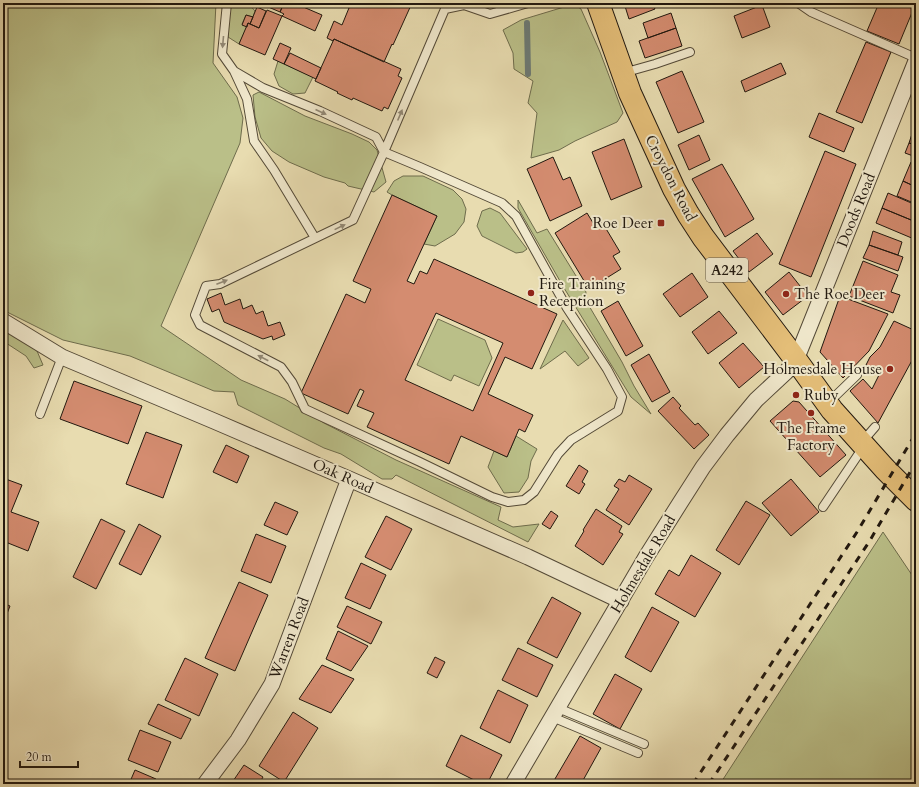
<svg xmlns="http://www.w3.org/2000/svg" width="919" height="787" viewBox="0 0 919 787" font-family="Cardo,serif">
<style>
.green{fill:#babf88;stroke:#6e6c4c}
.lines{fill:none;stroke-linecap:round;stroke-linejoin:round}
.stream{stroke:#6b7974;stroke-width:6}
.building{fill:#d48c70;stroke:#21180f;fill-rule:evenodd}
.lane-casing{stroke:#534937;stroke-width:10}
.street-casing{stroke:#534937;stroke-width:17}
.primary-casing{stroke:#21180f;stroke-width:24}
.lane{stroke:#f0e8cc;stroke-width:8}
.street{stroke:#f0e8cc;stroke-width:15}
.primary{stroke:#e4be78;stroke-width:22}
.rail{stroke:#21180f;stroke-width:3;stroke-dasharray:7 7;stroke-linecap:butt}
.oneway{fill:#938a77}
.poi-dot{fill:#8f2418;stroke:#f0e8cc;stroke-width:1.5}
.labels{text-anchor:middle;stroke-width:4;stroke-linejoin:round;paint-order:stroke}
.shield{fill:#f0e8cc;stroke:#5f5648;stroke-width:1}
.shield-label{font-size:14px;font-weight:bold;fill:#21180f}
.street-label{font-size:15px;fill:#21180f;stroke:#f0e8cc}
.poi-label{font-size:15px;fill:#21180f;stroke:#f0e8cc;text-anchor:start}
</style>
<rect width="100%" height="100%" fill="#e8dcb0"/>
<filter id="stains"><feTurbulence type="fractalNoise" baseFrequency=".005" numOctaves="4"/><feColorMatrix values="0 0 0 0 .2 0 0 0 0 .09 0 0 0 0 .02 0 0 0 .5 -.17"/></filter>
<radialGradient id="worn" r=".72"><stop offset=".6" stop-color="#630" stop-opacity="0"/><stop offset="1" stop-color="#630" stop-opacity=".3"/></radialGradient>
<path class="green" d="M3,3H216L213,63L237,97L243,118L240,143L161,326L241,380L285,399L324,423L396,460L501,507L498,520L513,527L539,524L528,542L396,475L392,479H382L341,454L324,448L238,405L234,392L214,391L130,356L63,340L3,310Z
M230,3H248L255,11L253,17L246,15L242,24L247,27L239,44L228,37Z
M574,4L581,9L600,52L623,113L617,122L575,141L559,150L531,158L537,113L528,103L533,81L514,69L513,53L503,30L521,20Z
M278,61L313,77L305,93L293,94L279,86L274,74Z
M259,92L305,116L352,134L369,142L377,150L386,182L374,192L348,186L345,183L324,177L289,162L272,151L261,138L255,117L253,95Z
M403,176H423L453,190L462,199L466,209L464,222L455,234L435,246L424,244L437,216L392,195L387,192L394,181Z
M518,200L537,233L547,229L586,292L585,299L622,362L634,386L651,414L631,397L564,288L518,208Z
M490,208L500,213L527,249L523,252L516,253L482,236L477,226L482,211Z
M438,319L485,340L492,358L479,386L454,375L451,381L417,365Z
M563,320L589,358L578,366L565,351L540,369Z
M3,328L17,336L37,351L43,365L34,368L26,356L3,341Z
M516,436L537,449L531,461L528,478L519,492L504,493L488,467L494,451L507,457Z
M883,532L916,581V784H720Z"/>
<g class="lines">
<path class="stream" d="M527,23L528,74"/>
</g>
<path class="building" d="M259,3H284L280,12Z
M284,3H294L322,15L315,31L282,16L284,14L280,12Z
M351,3H412L393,45L392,44L384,62L334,39L333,41L327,38L334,21L342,25Z
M624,3H652L655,9L629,19Z
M879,3H916L899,44L867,31Z
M762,5L770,27L742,38L734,16Z
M257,7L266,11L259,28L250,24Z
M267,10L282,16L265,55L239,44L248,23L259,28Z
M671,13L676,28L648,38L643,23Z
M246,15L253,17L250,24L248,23L247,27L242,25Z
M676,28L682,46L645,58L639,41Z
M334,39L401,69L398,76L402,78L388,109L384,107L382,111L353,98L352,100L337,93L338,92L315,81Z
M866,42L891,52L862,123L836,112Z
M280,43L291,48L284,64L273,59Z
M290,53L321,68L316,79L284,64Z
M781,63L786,74L745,92L741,81Z
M682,71L704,122L678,133L656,82Z
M819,113L854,128L844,152L809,137Z
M914,128L916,129V145L909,143Z
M699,135L710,160L689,170L678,145Z
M624,139L642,187L611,200L592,152Z
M909,143L916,145V157L905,153Z
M825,151L856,164L811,277L779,264Z
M553,157L563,180L570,177L582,206L550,221L527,169Z
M911,162L916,164V187L903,181Z
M722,164L754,219L725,237L692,179Z
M903,181L916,187V204L897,196Z
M888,193L916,205V222L882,208Z
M392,195L437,216L407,281L414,284L420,271L427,274L434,259L557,314L532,369L505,357L488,394L533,415L525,432L519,429L507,457L461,436L449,464L367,427L374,413L357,406L364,391L360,389L348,414L301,393L346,294L365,303L371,289L353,281ZM436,313L503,343L473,411L405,380Z
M882,208L916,222V234L914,239L876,223Z
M587,213L595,226L602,222L620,252L613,256L621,269L589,289L555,233Z
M873,231L902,242L898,255L869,245Z
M757,233L773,254L749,272L733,251Z
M869,245L903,257L898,271L863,258Z
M863,261L898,275L891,292L900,295L893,313L849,296Z
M789,272L808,296L783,315L765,292Z
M692,273L708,297L680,317L663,294Z
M221,293L225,305L240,299L243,309L252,305L256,314L263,311L268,326L280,322L285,335L273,340L272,336L263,339L224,322L219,309L212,312L207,299Z
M840,296L888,314L869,351L843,378L820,352Z
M618,301L643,346L626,356L601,311Z
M719,311L737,333L708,354L692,332Z
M894,321L916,331V353L878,423L850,391L863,379L872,389L880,373L866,365L870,357L880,347Z
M743,343L764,367L739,388L719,363Z
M649,354L670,392L652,402L631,365Z
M74,381L142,406L128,444L60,419Z
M673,397L681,406L679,408L695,425L698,423L709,435L694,449L658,411Z
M793,401L799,402L846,455L820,477L770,421Z
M146,432L182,445L163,498L126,484Z
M226,445L249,456L237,483L213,472Z
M579,465L588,471L582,482L585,484L579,494L566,486Z
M629,475L652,489L629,525L606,510L619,489L614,486L619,479L625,482Z
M3,478L22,485L11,512L39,522L28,551L3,541Z
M791,479L819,512L791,536L762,503Z
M746,501L770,515L739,565L716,550Z
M275,502L298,512L287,535L264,525Z
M596,509L622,526L619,532L623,534L603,565L575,546L584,531L583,530Z
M551,511L558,516L550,529L542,524Z
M386,516L412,529L391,570L365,557Z
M101,519L125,531L96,589L73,577Z
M139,524L161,536L141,575L119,564Z
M256,534L286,546L271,583L241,571Z
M691,555L721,573L695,617L655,594L669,570L679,576Z
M361,563L386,575L370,609L345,598Z
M239,582L268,595L235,671L205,658Z
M552,597L581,613L557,658L527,643Z
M3,603L10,606L3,624Z
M347,606L382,622L371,644L337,627Z
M652,607L679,622L651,672L625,657Z
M338,631L368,646L351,671L326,659Z
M518,648L553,665L537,697L502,680Z
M435,657L445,662L437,678L427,673Z
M185,658L218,674L199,716L165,700Z
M322,665L354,679L331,713L299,699Z
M615,674L642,689L620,729L593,714Z
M498,690L528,705L510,743L480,728Z
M158,704L191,719L181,739L148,724Z
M293,712L318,728L284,782L259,766Z
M140,730L171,742L158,772L128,760Z
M461,735L502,755L487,784H482L446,766Z
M580,736L601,748L581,784H552Z
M244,765L263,777L259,784H231Z
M135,770L156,779L153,784H129Z"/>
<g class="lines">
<g class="lane-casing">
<path id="lane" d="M227,3L222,54L234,71L263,88L320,111L376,137L384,152L420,167L502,203L516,216L567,308L607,369L622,397L618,411L571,440L558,454L534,492L524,500L508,502L492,497L420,462L305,409L292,382L281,367L200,325L195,315L206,286L220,284L353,220L384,152L445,9L464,5L490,14L528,3
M798,3L811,12L916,58
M234,71L247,99L254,141L274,170L315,238
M623,73L655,64L690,52
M828,403L857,375
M40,414L62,357
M862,442L875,427
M823,507L864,446
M558,708L644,744
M552,717L638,753"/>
</g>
<g class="street-casing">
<path id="street" d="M3,321L62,357L214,421L349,479L528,557L621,601
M205,784L238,740L272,684L349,479
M513,784L646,557L680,503L703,467L727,435L756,400L786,372L796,360L916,61"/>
</g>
<g class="primary-casing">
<path id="primary" d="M598,3L630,93L674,189L688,214L703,237L796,360L832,410L885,469L916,500"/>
</g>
<use href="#lane" class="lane"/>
<use href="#street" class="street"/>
<use href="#primary" class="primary"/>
<path class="rail" d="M693,784L857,532L916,433
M709,784L869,542L916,462"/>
</g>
<defs><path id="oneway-solid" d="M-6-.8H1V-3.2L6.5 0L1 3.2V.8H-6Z"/></defs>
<g class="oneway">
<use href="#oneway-solid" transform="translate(223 42) rotate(95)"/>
<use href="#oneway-solid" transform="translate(321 112) rotate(24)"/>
<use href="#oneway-solid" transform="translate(400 115) rotate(-67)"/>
<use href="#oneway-solid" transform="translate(340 227) rotate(-26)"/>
<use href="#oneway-solid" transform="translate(222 282) rotate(-21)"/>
<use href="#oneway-solid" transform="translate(263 358) rotate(-153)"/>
</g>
<g class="poi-dot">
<rect x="657" y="219" width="8" height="8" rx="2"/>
<circle cx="531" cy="293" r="4"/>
<circle cx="786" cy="294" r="4"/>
<circle cx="890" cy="369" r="4"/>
<circle cx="796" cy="395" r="4"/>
<circle cx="811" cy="413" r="4"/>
</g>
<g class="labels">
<rect class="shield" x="706" y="258" width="42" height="24" rx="3"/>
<g class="shield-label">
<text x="727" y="275">A242</text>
</g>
<g class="street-label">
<text transform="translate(671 178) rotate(63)" y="5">Croydon Road</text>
<text transform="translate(856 210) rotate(-68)" y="5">Doods Road</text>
<text transform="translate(343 476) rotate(24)" y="5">Oak Road</text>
<text transform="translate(643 564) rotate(-59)" y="5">Holmesdale Road</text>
<text transform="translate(289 638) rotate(-69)" y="5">Warren Road</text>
</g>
<g class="poi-label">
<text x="653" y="228" text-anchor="end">Roe Deer</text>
<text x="539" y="289">Fire Training<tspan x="539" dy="17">Reception</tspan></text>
<text x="794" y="299">The Roe Deer</text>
<text x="882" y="374" text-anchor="end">Holmesdale House</text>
<text x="804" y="400">Ruby</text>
<text x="811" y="433" text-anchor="middle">The Frame<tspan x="811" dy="17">Factory</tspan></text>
</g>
</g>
<rect width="919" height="787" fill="none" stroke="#e8dcb0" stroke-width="16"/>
<rect x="4" y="4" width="911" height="779" fill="none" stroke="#21180f" stroke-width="2"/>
<rect x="8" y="8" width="903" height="771" fill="none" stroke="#21180f"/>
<path d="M20 761v6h58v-6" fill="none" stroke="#21180f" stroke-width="2"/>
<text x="26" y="761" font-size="12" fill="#21180f" stroke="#f0e8cc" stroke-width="3" paint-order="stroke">20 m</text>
<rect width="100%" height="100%" filter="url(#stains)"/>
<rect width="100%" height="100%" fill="url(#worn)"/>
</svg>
